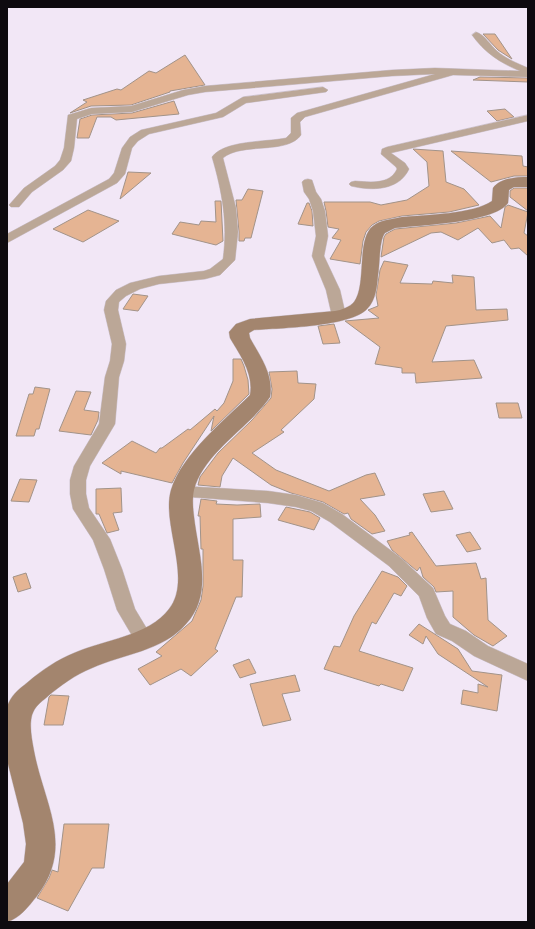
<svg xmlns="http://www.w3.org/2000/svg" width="535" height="929" viewBox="0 0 535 929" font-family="Roboto,sans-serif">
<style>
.building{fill:#e5b493;stroke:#a29389}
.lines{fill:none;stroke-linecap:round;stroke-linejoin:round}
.street-casing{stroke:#cec4d1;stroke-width:1}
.secondary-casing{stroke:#cec4d1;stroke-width:1}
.street{fill:#bba797;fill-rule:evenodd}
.secondary{fill:#a3856e;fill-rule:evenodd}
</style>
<rect width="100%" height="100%" fill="#f2e7f6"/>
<path class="building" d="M483,34H495L512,59L498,50Z
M185,55L205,85L170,91V92L131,105L91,106L70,113L87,102L83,100L117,89L121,90L149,71L156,73Z
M480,77L528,78V82L473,80Z
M174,101L179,114L116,120L111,117H97L89,138H77L80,119L92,115L132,113Z
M505,109L514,117L497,121L487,111Z
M413,149L443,151L446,182L464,189L479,205L449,212L402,216L379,221L372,225L366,232L363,241L360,264L330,259L341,240L332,238L339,229L328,227L326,211L324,202H370L381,205L407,200L429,186L427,162Z
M451,151L522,156L523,166L528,167V176H514L491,182Z
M128,172L151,173L120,199Z
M514,188H528V211L510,197V191Z
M248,189L263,191L251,238H245L244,241H239V232L236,200H242Z
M215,201H221L223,241L216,245L172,234L180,222L199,225L201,221L216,222Z
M307,203H309L312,211L313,226L298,224Z
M508,205L528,212L524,233L528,236V256L519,248L511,249L504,240L492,243L478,228L458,240L441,232L431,233L381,257L384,237L386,234L395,229L456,223L490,216L501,228L505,207Z
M88,210L119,221L83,242L53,229Z
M384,261L408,265L400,283L432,284L433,281L453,283L452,275L474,277L476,310L507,309L508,320L446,326L432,362L474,360L482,378L416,383L415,373H402V368L375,364L380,347L345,321L379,318L368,310L378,306L376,295L380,270Z
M133,294L148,296L138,311L123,309Z
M334,324L340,343L323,344L318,326Z
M233,359H241L244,366L248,380L249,394L211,431L214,416L183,463L172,483L121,471V474L102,463L132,441L156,453L160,448H162L188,429L190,430L215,409L217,411L224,403L233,381Z
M297,371L298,383L316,384L314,399L281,430L284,432L252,453L276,470L329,491L366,475L375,473L385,495L360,499L375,515L385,531L372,534L351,519L348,513L344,514L323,502L291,493L271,485L233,458L222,476L220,487L198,485L200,477L218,453L252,420L271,398L272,389L269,372Z
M35,387L50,389L39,429H36L34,436H16L29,394H33Z
M76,391L91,392L84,410L99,412L98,420L91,435L59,431Z
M496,403H518L522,418H499Z
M20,479L37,480L29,502L11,501Z
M121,488L122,512L113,513L119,530L107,533L99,514H96V489Z
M444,491L453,509L431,512L423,494Z
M201,499L217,501L216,504L237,505L260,504L261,517L233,519V560H243L242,597H236L215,649L218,651L191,676L181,669L150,685L138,669L162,656L156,652L192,621L201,600L203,586V549H201L200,516H198Z
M286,507L310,512L320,518L314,530L278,520Z
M412,532L436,566L476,563L481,579L486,578L488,620L507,636L493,646L474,635L453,617V591L436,592L434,587L423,577L420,567L417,571L392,550L387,541L410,535L409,533Z
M470,532L481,549L467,552L456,535Z
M382,571L398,577L407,586L401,596L394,593L376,624L372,622L359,651L413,668L403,691L381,684L379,686L324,669L334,646L340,647L354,616Z
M26,573L31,588L18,592L13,577Z
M419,624L458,649L472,671L502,675L497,711L461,704L463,690L478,693V684L488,687L438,654L426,636L423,644L409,635Z
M249,659L256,673L240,678L233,665Z
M295,675L300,691L282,694L291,720L263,726L250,684Z
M51,695L69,696L63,725H44L49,697Z
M64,824H109L104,868H92L68,911L37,898L49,878L52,870L58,872Z"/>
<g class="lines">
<g class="street-casing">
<path id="street" d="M476,32C484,34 491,46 497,51C506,59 517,63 528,68V77L453,75L305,117L300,122L301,135C287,155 242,142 223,158L236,208L238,232L235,260L220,275L205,279L159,284L140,289L126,296L119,302L118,310L126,344L124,361L119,377L115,424L90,466L86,480V494L89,508L110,539L122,569L135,609L153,639L151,644L144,646L137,644L117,610L104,569L93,540L73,509L70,494V480L74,466L99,424L105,377L110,361L112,344L104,310L106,301L116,290L130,283L159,276L204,271L210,269L223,259C228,223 222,191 212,157C224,140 267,142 286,138L291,133V118L297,113L435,74L392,76L205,92L188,95L132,112L92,114L77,119L74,148L71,161L63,170L32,192L19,207H11L9,205L24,188L55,166L60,160L64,148L68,115L91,108L131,106L183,90L205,86L392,70L435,68L520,71C500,63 484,52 472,35Z
M323,87L328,90L326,92L246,103L223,117L149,134L138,141L132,148L125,174L117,183L7,243V234L109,179L114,173L122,148L130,137L141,130L216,113L243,97Z
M528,115V121L391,153L405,163L409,169C399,191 371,191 351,186L349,184L351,182L355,181C370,182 390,185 397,169L396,167L381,154L382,149L387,147Z
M308,179L312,180L316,192L321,199L325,211L328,236L324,256L340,290L346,316L344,319H334L332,316L326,290L312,256L316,236L313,211L309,199L304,192L302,182L304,180Z
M182,486L268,491L296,495L323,503L342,514L401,558L433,588L445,616L450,624L466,631L488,646L528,664V681L474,656L452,641L436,634L427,618L419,596L389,566L330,522L311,511L296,507L268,503L176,496L174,492L176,488Z"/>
</g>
<g class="secondary-casing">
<path id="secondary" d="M528,177V187H514L509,190L508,203C494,223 419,225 395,228L385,233C379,240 380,264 378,275C377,286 376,300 367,309C350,327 280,328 254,330L249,333L250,338C260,356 274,375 270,397C250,427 203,453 194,490C192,499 193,509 194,517C198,553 214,594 186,624C163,651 123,654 92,668C75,675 61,685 47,697C40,703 35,706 32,715C29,726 32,740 34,751C44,804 75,846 37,896C28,907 20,918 7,922V884L24,862L26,844L23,823L7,760V707C11,695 18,690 28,682C42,670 57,660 74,653C103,640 149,636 169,609C193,579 161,524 171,490C182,454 224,421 250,395C254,374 240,355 230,338L229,332L236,324L250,319L335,311C341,310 350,307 354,302C367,285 356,239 373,226C380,220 393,219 402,217C425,215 474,214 492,201L493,188C500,178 517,177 528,177Z"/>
</g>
<use href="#street" class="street"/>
<use href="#secondary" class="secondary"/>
</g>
<rect width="535" height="929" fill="none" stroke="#0e0a0f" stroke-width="16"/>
</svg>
